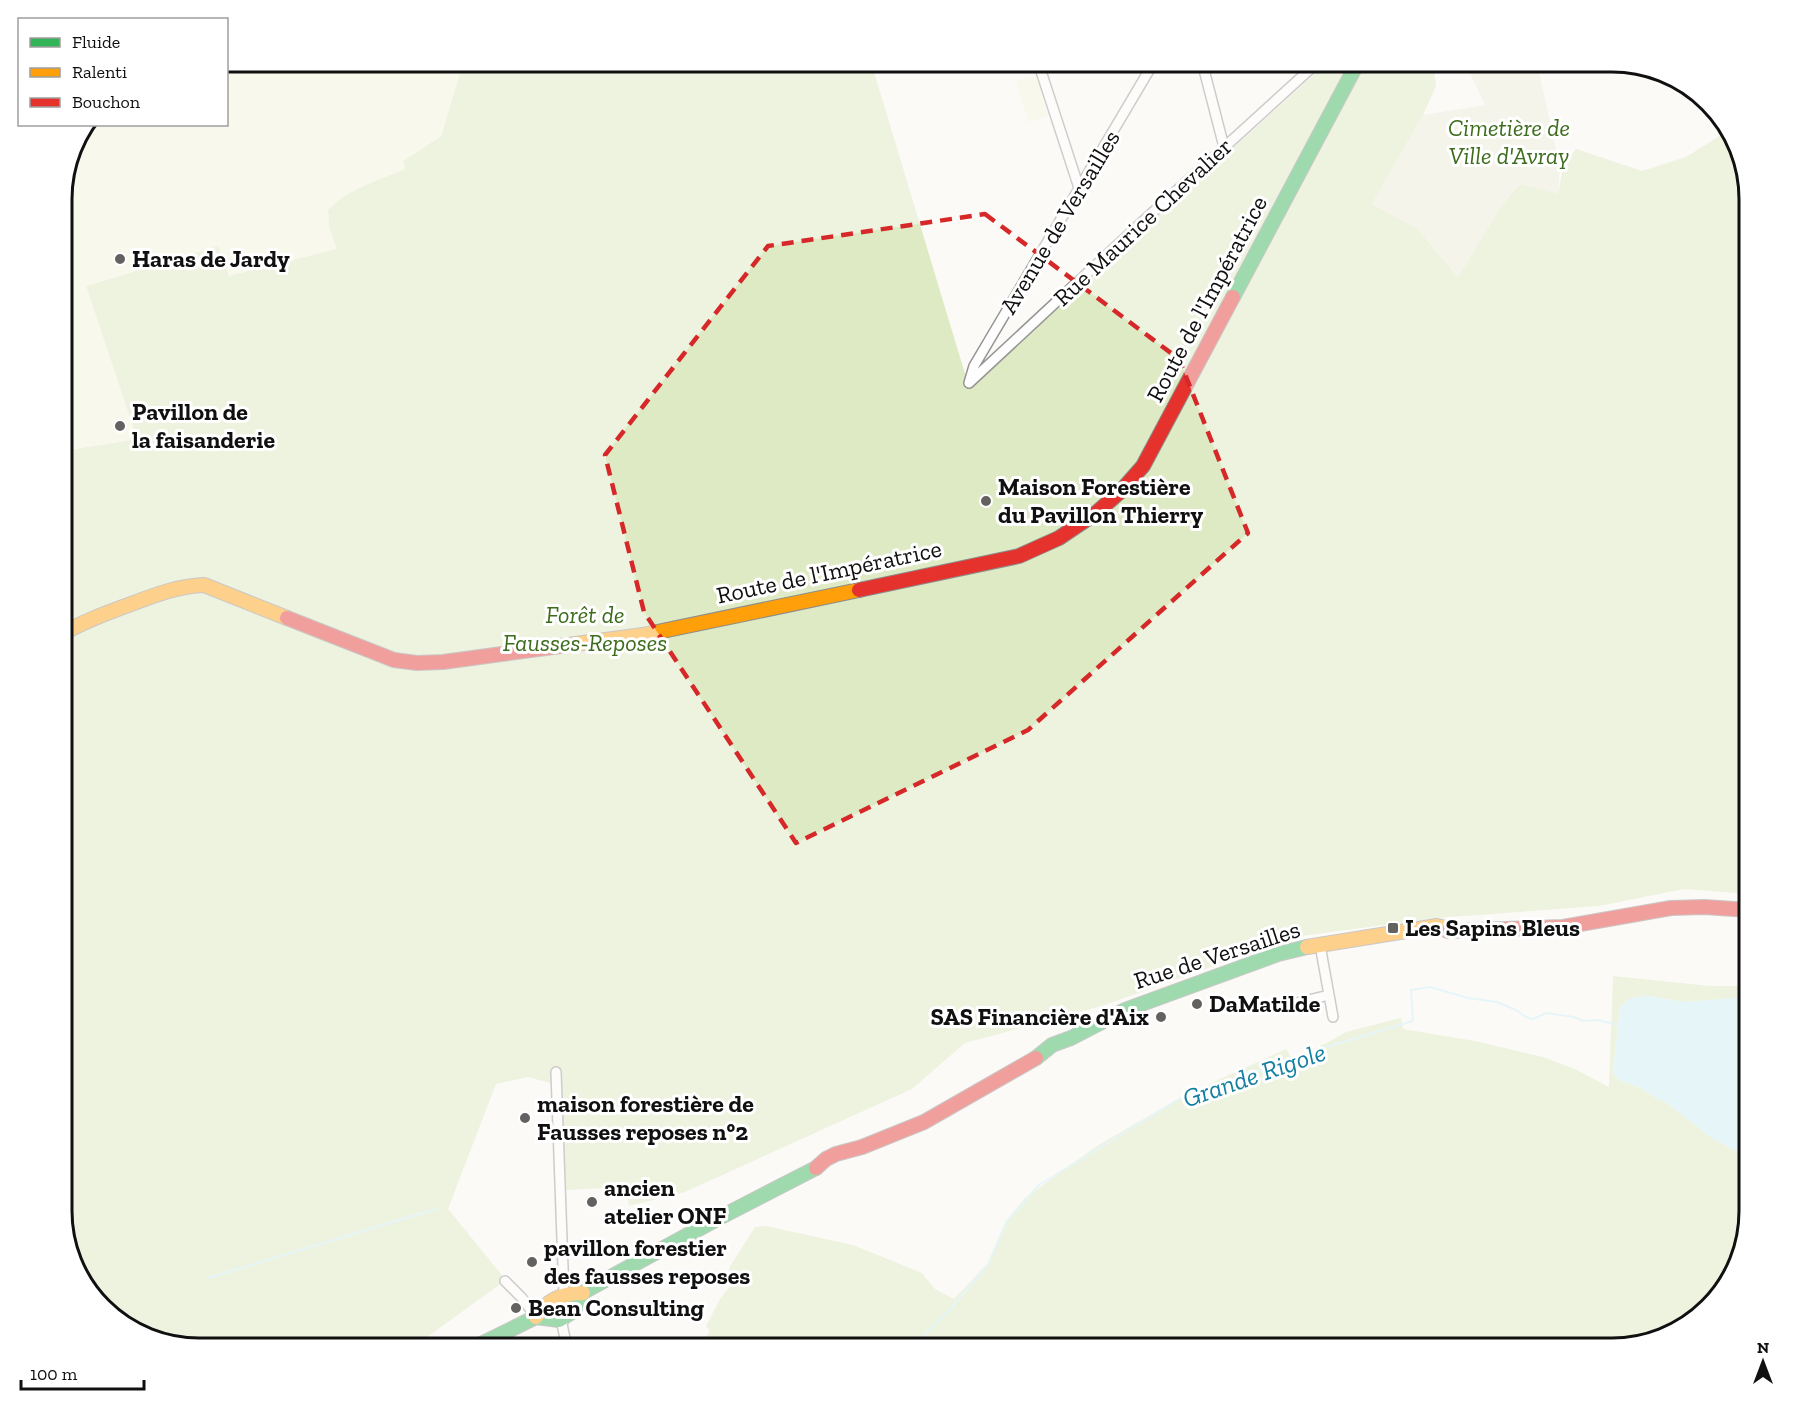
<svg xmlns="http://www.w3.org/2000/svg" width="1811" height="1410" viewBox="0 0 1811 1410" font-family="'Zilla Slab',serif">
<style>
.forest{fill:#deeac4}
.cemetery{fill:#ecedda}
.pitch{fill:#f4f6e0}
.water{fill:#ccf1f8}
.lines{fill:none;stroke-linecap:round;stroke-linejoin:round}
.stream{stroke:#ccf1f8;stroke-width:2}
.street-casing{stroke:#969594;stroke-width:12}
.fast-casing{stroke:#8d8c8b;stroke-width:16}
.slow-casing{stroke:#8d8c8b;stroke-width:16}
.jam-casing{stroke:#8d8c8b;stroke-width:16}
.street{stroke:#fffefe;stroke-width:9}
.fast{stroke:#30b455;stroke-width:14}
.slow{stroke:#ff9f0a;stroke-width:14}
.jam{stroke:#e5322d;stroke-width:14}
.marked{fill:none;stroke:#d62828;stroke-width:4.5;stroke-dasharray:12 8;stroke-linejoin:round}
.poi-dot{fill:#636261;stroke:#fff;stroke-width:2}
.labels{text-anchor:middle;stroke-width:6;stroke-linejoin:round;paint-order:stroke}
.park-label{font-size:24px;font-style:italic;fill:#3d6c1d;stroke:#fff}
.street-label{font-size:24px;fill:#101010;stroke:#fff}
.poi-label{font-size:24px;font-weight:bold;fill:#101010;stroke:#fff;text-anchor:start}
.water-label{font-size:26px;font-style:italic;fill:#147fa0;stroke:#fff}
.rim{fill:none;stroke:#101010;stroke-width:3}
</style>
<rect width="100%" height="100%" fill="#fcfaf7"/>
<path class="forest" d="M463,62H871L969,387L1328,62H1433L1436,86L1423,115L1372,204L1417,228L1458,277L1501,206L1520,184L1558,193L1564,164L1576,149L1642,171L1686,157L1729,130L1736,138L1749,198V894L1684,889L1599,906L1437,918L1294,937L1102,1006L965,1043L912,1089L685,1192L629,1206L626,1187L566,1190L561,1086L528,1077L496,1084L448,1209L506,1280L412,1348H198L115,1320L76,1272L62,1220V451L137,439L86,286L218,246L337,249L329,228L328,210C347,189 379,180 405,169L403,161L441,136Z
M1613,976L1710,986H1749V997L1742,998L1684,1002L1647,996L1620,1007L1613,1073L1619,1080L1641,1088L1656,1098L1667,1103L1712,1138L1749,1158V1212L1721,1295L1673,1335L1612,1348H698L710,1331L706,1326L720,1299L731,1285L729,1268L755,1227L766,1226L853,1245L922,1273L935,1289L954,1299L987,1264L1006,1221L1025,1198L1097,1146L1183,1096L1286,1049L1291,1057L1325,1044L1346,1032L1401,1018L1403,1029L1475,1041L1543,1057L1575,1069L1609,1087Z"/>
<path class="cemetery" d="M1467,62H1537L1560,168L1558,194L1520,184L1501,206L1458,277L1417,228L1372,204L1423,115L1485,105L1468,69Z"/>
<path class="pitch" d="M227,62H463L441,136L403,161L405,169C379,180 347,189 328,210L329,228L337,249L229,276L218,246L86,286L137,439L62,450V189L75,138L86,125L226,124Z
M1036,75L1048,116L1028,122L1016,81Z"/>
<path class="water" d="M1647,996L1684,1002L1749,997V1158L1712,1138L1667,1103L1656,1098L1641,1088L1619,1080L1613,1073L1620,1007L1630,998Z"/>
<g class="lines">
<path class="stream" d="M208,1278L436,1209
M918,1348L926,1333L951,1308L988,1265L1007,1221L1039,1185L1184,1096L1330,1046L1413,1021L1411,990L1430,987L1468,998L1497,1002L1516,1010L1526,1017L1533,1019L1546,1013L1574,1017L1583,1021L1598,1020L1617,1025"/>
<g class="street-casing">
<path id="street" d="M1038,62L1080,191
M1202,62L1224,147
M969,383L1140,224L1318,62
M969,383L974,366L1154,62
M1320,945L1333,1017
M1296,1003L1329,995
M556,1072L564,1295
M505,1281L522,1298L536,1317
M566,1316L562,1324L567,1348"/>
</g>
<g class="fast-casing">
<path id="fast" d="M1233,297L1358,62
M1036,1058L1052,1045L1071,1038L1125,1010L1278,954L1307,947
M473,1348L536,1317L559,1320L574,1311L583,1293L587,1290L717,1219L816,1168"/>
</g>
<g class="slow-casing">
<path id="slow" d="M62,634C84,621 107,613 131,604C155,595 178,586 204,585L287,618
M568,645L643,635L859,590
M1307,947L1437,926L1455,930
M536,1317C547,1300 564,1293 583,1293"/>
</g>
<g class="jam-casing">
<path id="jam" d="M859,590L1019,556L1059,538L1096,513L1121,491L1143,466L1233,297
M287,618L394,660L417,663L443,662L568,645
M1447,931L1563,927L1671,908L1704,907L1749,910
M816,1168L826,1159L836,1154L862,1147L924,1122L1036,1058"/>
</g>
<use href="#street" class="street"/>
<use href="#fast" class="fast"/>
<use href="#slow" class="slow"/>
<use href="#jam" class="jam"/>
</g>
<path d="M0 0H1811V1410H0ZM985,214L1179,359L1248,533L1028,730L796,843L644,612L605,455L768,246Z" fill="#fcfaf7" fill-opacity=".55" fill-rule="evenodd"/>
<path class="marked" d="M985,214L1179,359L1248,533L1028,730L796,843L644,612L605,455L768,246Z"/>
<g class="poi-dot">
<circle cx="120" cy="259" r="6"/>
<circle cx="120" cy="426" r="6"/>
<circle cx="986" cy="501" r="6"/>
<rect x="1387" y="922" width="12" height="12" rx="3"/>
<circle cx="1197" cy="1004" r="6"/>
<circle cx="1161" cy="1017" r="6"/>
<circle cx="525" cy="1118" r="6"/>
<circle cx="592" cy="1202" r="6"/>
<circle cx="532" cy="1262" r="6"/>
<circle cx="516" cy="1308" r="6"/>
</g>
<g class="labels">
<g class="park-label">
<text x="1509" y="136">Cimetière de<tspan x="1509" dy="28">Ville d'Avray</tspan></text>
<text x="585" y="623">Forêt de<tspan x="585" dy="28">Fausses-Reposes</tspan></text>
</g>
<g class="street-label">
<text transform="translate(1060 222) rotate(-59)" y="8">Avenue de Versailles</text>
<text transform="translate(1143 222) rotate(-43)" y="8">Rue Maurice Chevalier</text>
<text transform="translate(1207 299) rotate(-62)" y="8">Route de l'Impératrice</text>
<text transform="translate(829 572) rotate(-12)" y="8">Route de l'Impératrice</text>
<text transform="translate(1217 955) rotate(-18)" y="8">Rue de Versailles</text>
</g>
<g class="poi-label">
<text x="132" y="267">Haras de Jardy</text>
<text x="132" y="420">Pavillon de<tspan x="132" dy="28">la faisanderie</tspan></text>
<text x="998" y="495">Maison Forestière<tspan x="998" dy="28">du Pavillon Thierry</tspan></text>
<text x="1405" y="936">Les Sapins Bleus</text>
<text x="1209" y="1012">DaMatilde</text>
<text x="1149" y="1025" text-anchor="end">SAS Financière d'Aix</text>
<text x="537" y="1112">maison forestière de<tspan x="537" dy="28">Fausses reposes n°2</tspan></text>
<text x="604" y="1196">ancien<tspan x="604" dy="28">atelier ONF</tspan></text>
<text x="544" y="1256">pavillon forestier<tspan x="544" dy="28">des fausses reposes</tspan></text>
<text x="528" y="1316">Bean Consulting</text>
</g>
<g class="water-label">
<text transform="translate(1254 1075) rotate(-19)" y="9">Grande Rigole</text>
</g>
</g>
<path d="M0 0H1811V1410H0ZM199 72H1612A127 127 0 0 1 1739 199V1211A127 127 0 0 1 1612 1338H199A127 127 0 0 1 72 1211V199A127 127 0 0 1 199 72Z" fill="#fff" fill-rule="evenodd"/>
<path class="rim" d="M199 72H1612A127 127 0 0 1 1739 199V1211A127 127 0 0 1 1612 1338H199A127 127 0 0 1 72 1211V199A127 127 0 0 1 199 72Z"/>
<rect x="18" y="18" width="210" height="108" fill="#ffffff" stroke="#9f9f9f" stroke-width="1.5"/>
<rect x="30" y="38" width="30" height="9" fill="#30b455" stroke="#9f9f9f" stroke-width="1.5"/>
<text x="72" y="48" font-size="18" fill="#101010">Fluide</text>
<rect x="30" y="68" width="30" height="9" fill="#ff9f0a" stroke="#9f9f9f" stroke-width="1.5"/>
<text x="72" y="78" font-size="18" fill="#101010">Ralenti</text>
<rect x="30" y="98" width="30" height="9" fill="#e5322d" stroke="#9f9f9f" stroke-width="1.5"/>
<text x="72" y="108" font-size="18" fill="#101010">Bouchon</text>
<g transform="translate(1763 1362)" stroke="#ffffff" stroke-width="4.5" paint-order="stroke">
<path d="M0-4.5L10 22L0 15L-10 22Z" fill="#101010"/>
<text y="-9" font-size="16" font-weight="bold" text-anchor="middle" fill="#101010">N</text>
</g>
<path d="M21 1380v9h123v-9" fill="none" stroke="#101010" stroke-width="3"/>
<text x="30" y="1380" font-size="18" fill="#101010" stroke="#ffffff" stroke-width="4.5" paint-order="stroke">100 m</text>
</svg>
